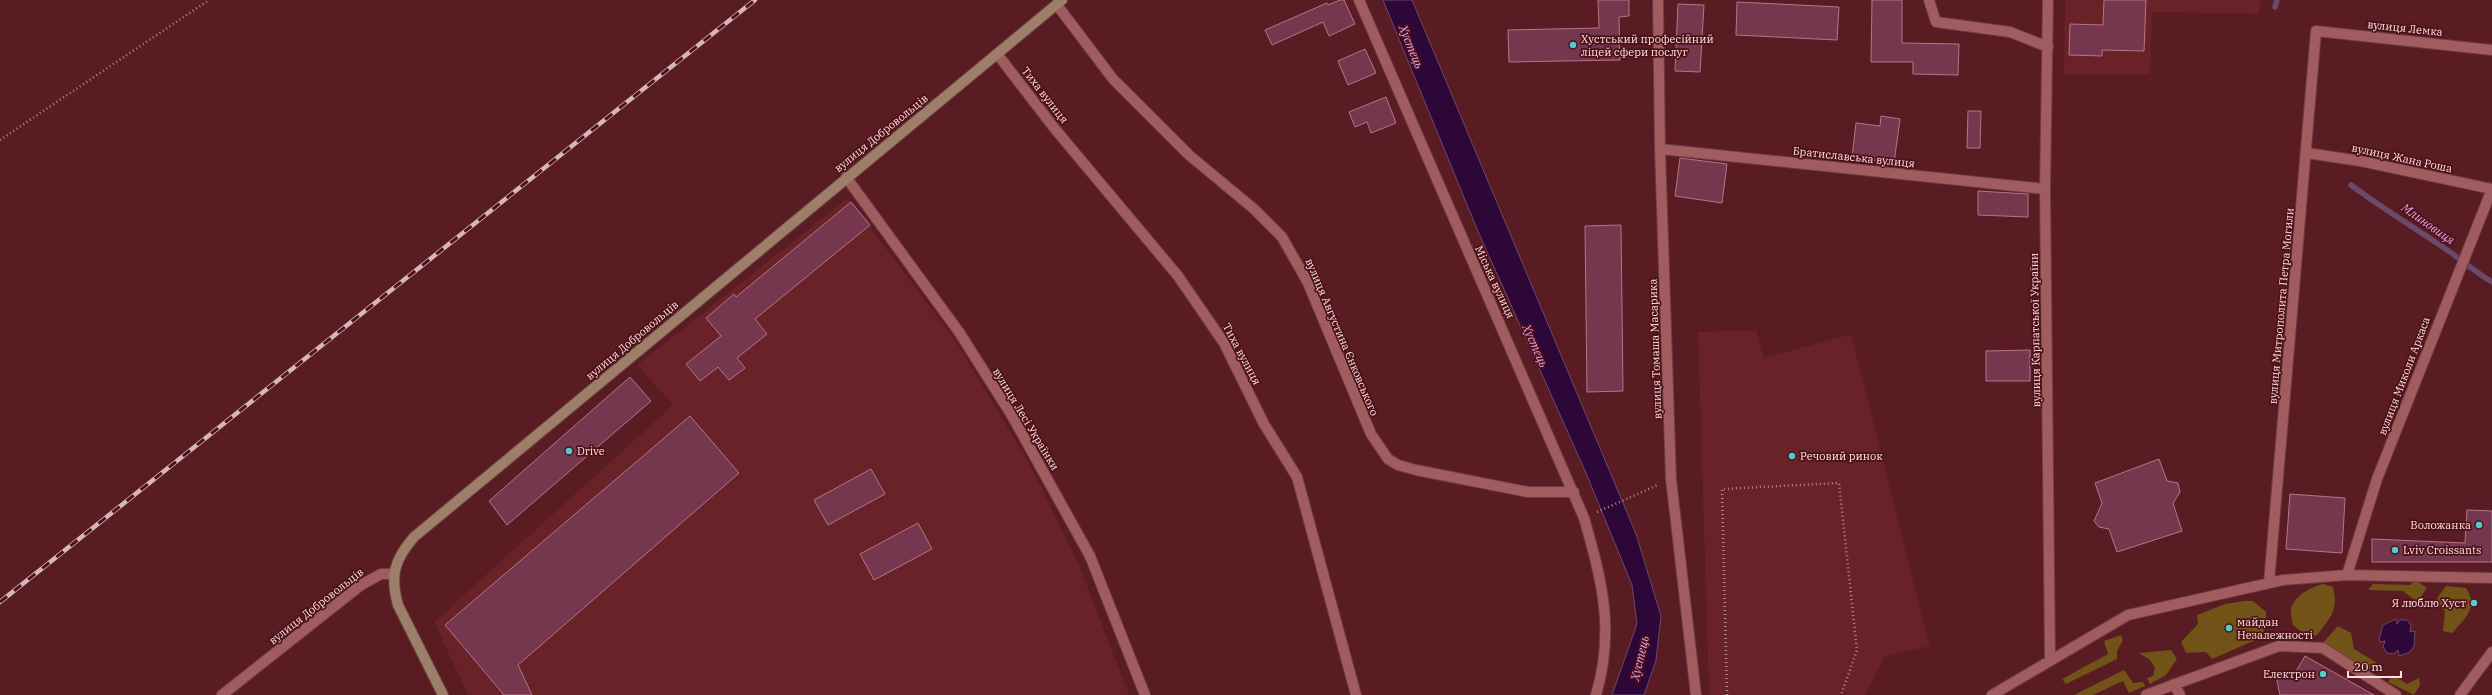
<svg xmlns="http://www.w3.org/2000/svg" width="2492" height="695" viewBox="0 0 2492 695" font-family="'IBM Plex Serif',serif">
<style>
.built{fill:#682228}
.green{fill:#715217}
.water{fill:#2d0737;stroke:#6b496b}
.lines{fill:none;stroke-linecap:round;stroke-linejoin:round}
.stream{stroke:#6b496b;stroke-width:5.5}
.building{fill:#74374d;stroke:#b8748a}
.street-casing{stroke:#6e3b42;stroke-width:12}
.secondary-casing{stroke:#6e3b42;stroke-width:12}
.path{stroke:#b2898b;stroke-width:2.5;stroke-dasharray:1 3;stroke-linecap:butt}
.street{stroke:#a05c5e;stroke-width:10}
.secondary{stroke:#9c7e69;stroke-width:10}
.rail-casing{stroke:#d7b6b7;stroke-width:4.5}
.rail{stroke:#4e1118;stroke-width:3;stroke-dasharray:9;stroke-linecap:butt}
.poi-dot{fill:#51ccd1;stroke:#4e1118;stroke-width:1.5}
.labels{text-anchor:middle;stroke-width:3.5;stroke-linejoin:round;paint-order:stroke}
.street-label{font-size:11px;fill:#fce3e3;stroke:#4e1118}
.poi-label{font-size:11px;fill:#fce3e3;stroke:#4e1118;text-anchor:start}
.water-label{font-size:12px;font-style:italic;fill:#e1a6f2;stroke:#4e1118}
</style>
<rect width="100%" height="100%" fill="#591c22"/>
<path class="built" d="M2065,0H2260L2259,14L2152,12L2150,74L2064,75Z
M848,198L955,340L1029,463L1079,565L1129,695H468L434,622L673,405L637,365Z
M1756,330L1764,358L1851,334L1930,646L1885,656L1865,695H1709L1698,332Z"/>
<path class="green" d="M2415,580L2427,588L2417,602L2403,591L2368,590L2373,584L2410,585Z
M2323,584L2333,587C2339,611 2330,617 2317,635L2308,637L2293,625C2292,620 2290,613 2291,609C2295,595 2311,587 2323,584Z
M2446,586L2466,588C2479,607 2465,619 2452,633L2443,631L2445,611L2434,602Z
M2244,601H2253L2266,612V628L2260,638L2212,659L2206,652L2186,653L2181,642L2198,624L2197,615L2225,604Z
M2338,626L2351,633L2354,649L2377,663L2366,671L2322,644Z
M2121,635L2123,640L2117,651V659L2066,684L2062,679L2108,654L2104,641Z
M2171,650L2177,659L2166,675L2150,684L2147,678L2153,676L2155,668L2150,660L2139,653Z
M2124,670L2133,683L2143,682L2145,686L2129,693L2123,681L2093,695H2074Z
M2393,675L2407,684L2419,678L2420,685L2414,695L2388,682Z"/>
<path class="water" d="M1383,0H1412L1636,534L1661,616L1656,660L1644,695H1612L1637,624L1632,585L1586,473L1477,229Z
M2396,619L2397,624L2400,620H2407L2411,625L2410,632L2415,631L2414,646L2410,652L2399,656L2398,650L2393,654L2387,653L2383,647L2385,641L2380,642L2379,640L2383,625Z"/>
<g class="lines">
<path class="stream" d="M2275,7L2277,0
M2351,185C2383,209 2417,229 2450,252C2464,262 2477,273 2492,282"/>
</g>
<path class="building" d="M1340,0H1344L1355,24L1329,36L1323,22L1272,45L1265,30L1327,3L1328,5Z
M1598,0H1629V16L1619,17L1620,60L1509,62L1508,30L1599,28Z
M1872,0H1902V43L1959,44L1958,75L1913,74V62H1871Z
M2104,0H2146L2144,51L2102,50V56L2069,55L2070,24L2103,25Z
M1737,2L1839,7L1837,40L1736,35Z
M1678,4L1704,5L1700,72L1675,71Z
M1365,49L1376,73L1348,85L1338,61Z
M1386,97L1396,123L1371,133L1367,122L1355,127L1349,112Z
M1968,111H1981L1980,148H1967Z
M1881,116L1900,119L1894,163L1852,157L1856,123L1880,126Z
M1680,158L1727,164L1722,203L1675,196Z
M1978,191L2028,194V217L1978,215Z
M851,202L870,225L755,319L767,334L737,358L745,368L729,380L718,367L700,381L686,364L721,336L706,318L734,294L736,297Z
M1621,225L1623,391L1587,392L1585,226Z
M2030,350V381H1986V351Z
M630,377L651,401L507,525L489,501Z
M690,416L739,473L518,665L532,695H504L445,625Z
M2159,459L2167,481L2178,483L2180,492L2173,503L2182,531L2117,552L2109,529L2099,527L2094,521L2102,503L2095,483Z
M871,469L885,494L828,525L814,500Z
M2290,494L2345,498L2342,553L2286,549Z
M2467,510L2492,511V562H2372V539L2465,543Z
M918,523L932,549L874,580L860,554Z
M2305,656L2374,695H2280L2276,676L2295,673Z"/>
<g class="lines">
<g class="street-casing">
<path id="street" d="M1359,0L1584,518C1602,581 1615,630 1596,695
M1658,0L1660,149L1671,479L1696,695
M1929,0L1936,22L2010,32L2048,47
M2048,0L2045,189L2050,659
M1057,5L1113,79L1189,155L1254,209L1282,237L1308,283L1371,434L1388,459L1398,465L1416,470L1528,492H1574
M998,55L1055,129L1178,276L1224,343L1264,424L1297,477L1356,695
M1660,149L2045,189
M2307,153L2360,161L2492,189
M846,177L959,332L1011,414L1090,556L1145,695
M2347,575L2377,479L2492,189
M2269,583L2316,31L2492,50
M2174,684L2180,695
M222,695L361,585L381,574H393
M1992,695L2128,615L2283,580L2347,575L2492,578
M2146,695L2279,646L2323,648L2396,695
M2460,695L2492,652"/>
</g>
<g class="secondary-casing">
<path id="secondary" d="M443,695L398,605C390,576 394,560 414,537L1062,0"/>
</g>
<path class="path" d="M0,140L209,0
M1597,512L1658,485
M1727,695L1722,489L1839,483L1857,650L1841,695"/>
<use href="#street" class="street"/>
<use href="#secondary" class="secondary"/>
<g class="rail-casing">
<path id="rail" d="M0,602L755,0"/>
</g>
<use href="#rail" class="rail"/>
</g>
<g class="poi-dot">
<circle cx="1573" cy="45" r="4"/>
<circle cx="569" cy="451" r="4"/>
<circle cx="1792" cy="456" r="4"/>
<circle cx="2479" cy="525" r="4"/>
<circle cx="2395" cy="550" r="4"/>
<circle cx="2474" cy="603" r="4"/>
<circle cx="2229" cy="628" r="4"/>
<circle cx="2323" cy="674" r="4"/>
</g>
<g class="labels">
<g class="street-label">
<text transform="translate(2405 28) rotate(6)" y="4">вулиця Лемка</text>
<text transform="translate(1045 95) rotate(52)" y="4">Тиха вулиця</text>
<text transform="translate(881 133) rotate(-39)" y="4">вулиця Добровольців</text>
<text transform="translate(1854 157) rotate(6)" y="4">Братиславська вулиця</text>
<text transform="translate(2402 158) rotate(12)" y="4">вулиця Жана Роша</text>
<text transform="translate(1495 282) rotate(65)" y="4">Міська вулиця</text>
<text transform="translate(2281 306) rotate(-85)" y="4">вулиця Митрополита Петра Могили</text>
<text transform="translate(2035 330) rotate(-91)" y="4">вулиця Карпатської України</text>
<text transform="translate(1342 337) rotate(67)" y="4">вулиця Августина Єнковського</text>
<text transform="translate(632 340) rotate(-40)" y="4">вулиця Добровольців</text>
<text transform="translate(1655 349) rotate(-92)" y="4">вулиця Томаша Масарика</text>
<text transform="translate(1242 354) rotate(62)" y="4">Тиха вулиця</text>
<text transform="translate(2404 376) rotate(-69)" y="4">вулиця Миколи Аркаса</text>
<text transform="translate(1026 419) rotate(59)" y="4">вулиця Лесі Українки</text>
<text transform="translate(316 606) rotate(-38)" y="4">вулиця Добровольців</text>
</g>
<g class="poi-label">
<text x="1581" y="43">Хустський професійний<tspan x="1581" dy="13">ліцей сфери послуг</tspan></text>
<text x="577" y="455">Drive</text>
<text x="1800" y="460">Речовий ринок</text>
<text x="2471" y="529" text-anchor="end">Воложанка</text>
<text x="2403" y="554">Lviv Croissants</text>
<text x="2466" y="607" text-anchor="end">Я люблю Хуст</text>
<text x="2237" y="626">майдан<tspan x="2237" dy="13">Незалежності</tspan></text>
<text x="2315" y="678" text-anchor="end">Електрон</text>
</g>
<g class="water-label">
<text transform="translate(1411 47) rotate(68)" y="4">Хустець</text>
<text transform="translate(2428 224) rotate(35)" y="4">Млиновиця</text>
<text transform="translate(1535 346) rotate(66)" y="4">Хустець</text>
<text transform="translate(1640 658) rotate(-77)" y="4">Хустець</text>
</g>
</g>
<path d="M2348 671v6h53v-6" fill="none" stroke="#fce3e3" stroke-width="2"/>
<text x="2354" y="671" font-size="12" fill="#fce3e3" stroke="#4e1118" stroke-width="3" paint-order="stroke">20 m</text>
</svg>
